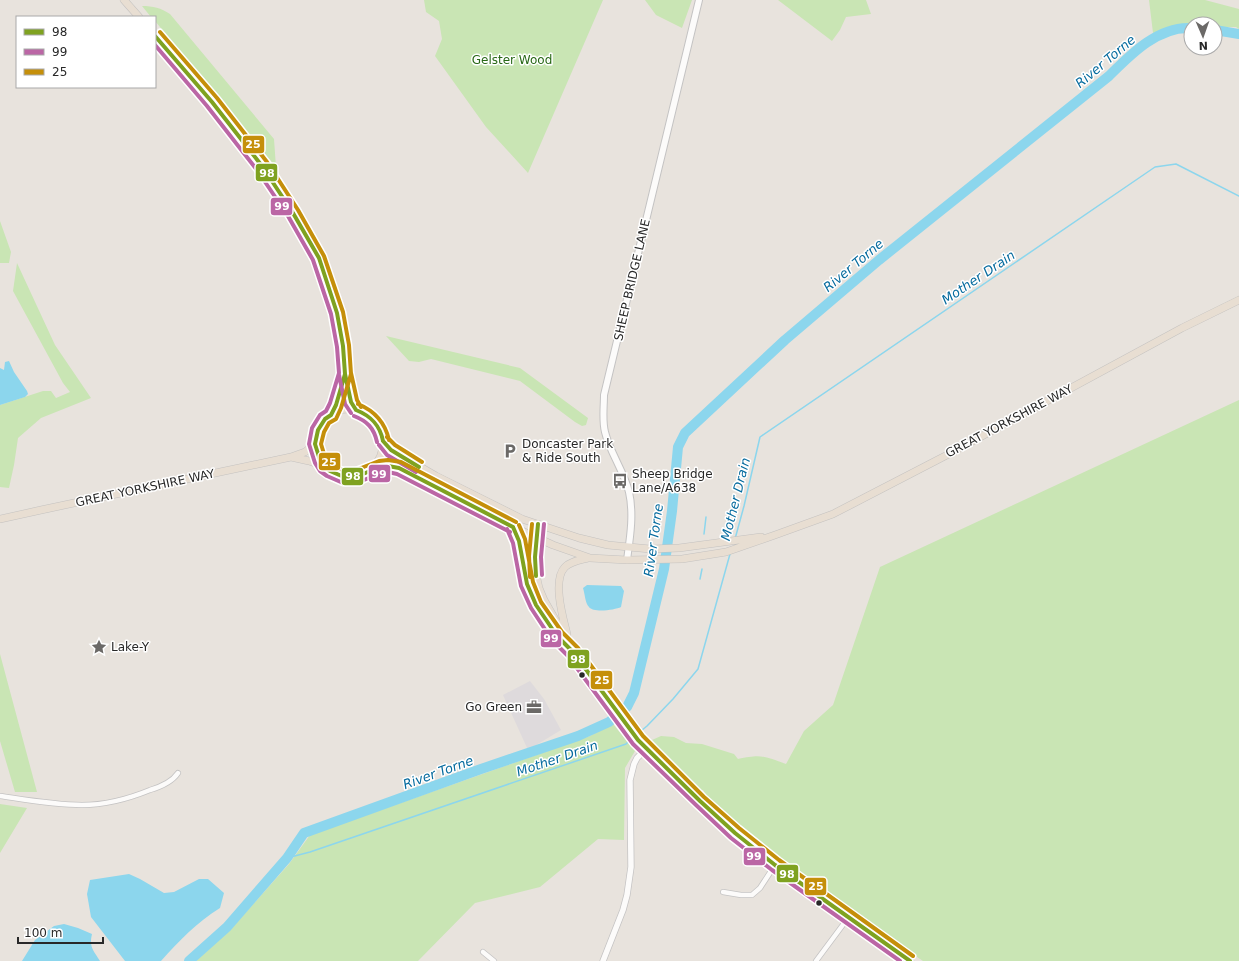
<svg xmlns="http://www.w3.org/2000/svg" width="1239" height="961" viewBox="0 0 1239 961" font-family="'DejaVu Sans',sans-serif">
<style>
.industrial{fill:#dedadc}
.green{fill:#c9e5b4}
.water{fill:#8cd6ed}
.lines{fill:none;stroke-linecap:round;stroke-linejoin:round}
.stream{stroke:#8cd6ed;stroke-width:1.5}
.river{stroke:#8cd6ed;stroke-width:10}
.minor-casing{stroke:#c4c3c3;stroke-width:6}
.tertiary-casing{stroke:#c4c3c3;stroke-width:7}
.secondary-casing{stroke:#c4c3c3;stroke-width:8}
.trunk-casing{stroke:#c4c2c0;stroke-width:8}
.minor{stroke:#fcfbfa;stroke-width:4.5}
.tertiary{stroke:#fcfbfa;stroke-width:5.5}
.secondary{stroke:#fcfbfa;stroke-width:6}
.trunk{stroke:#e8ded2;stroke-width:7}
.bus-1-casing{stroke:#fff;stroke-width:7}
.bus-2-casing{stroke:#fff;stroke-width:7}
.bus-3-casing{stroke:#fff;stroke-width:7}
.bus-1{stroke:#7fa220;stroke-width:4}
.bus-2{stroke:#bb66a5;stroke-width:4}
.bus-3{stroke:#c58f0a;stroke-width:4}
.bus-dot{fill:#282828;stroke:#fff;stroke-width:1.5}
.labels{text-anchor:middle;stroke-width:3;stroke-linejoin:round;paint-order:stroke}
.park-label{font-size:12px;fill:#286816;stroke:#fff}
.street-label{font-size:12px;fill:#282828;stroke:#fff}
.poi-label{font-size:12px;fill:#282828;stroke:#fff;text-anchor:start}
.water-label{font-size:13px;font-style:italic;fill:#066b9e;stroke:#fff}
.line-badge{stroke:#fff;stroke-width:1.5}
.badge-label{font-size:11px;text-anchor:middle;font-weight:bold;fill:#fff}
</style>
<rect width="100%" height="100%" fill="#e8e3dd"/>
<path class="industrial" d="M530,681L544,699L561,730L528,750L503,695Z"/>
<path class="green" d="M424,0H603L528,173L486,127L435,56L442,39L439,21L426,12Z
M645,0H692L682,28L656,15Z
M778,0H866L871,14L846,17L840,30L832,41Z
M1149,0H1205L1239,9V29L1236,27H1215V24H1191V25H1177L1153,33Z
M142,6C153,6 161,8 170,14L274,139L276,167L155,21V17H151Z
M0,221L11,252L9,263H0Z
M17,263L55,345L91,398L41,418L18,438L14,465L9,488L0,487V405L43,391H51L56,398L70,392L63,383L13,291Z
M386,336L520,368L588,418L586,425L582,426L575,422L520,381L431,359L419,362L409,361Z
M1239,400V961H923L789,870L736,827L708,799L703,790H700L686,778L652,740L661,736L674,737L686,743L702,744L734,754L738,759C761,754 764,756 786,764L804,731L833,705L880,567Z
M0,654L37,792H15L0,741Z
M613,724L635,751L625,768L624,840L598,839L540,887L475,903L418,961H196L230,930L289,864L310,835L590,736Z
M0,804L27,808L0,853Z"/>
<path class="water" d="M9,361L14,372L27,391L28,394L25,397L0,405V368L4,370L5,362Z
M587,585L621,586L624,591L621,607C615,610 593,613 589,607C585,603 585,594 583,588Z
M129,874L140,879L164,893L174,892L199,879H208L224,893L220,908C197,922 179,941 161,961H125L91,917L87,894L90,880Z
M64,924L78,928L92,934C89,947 93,950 100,961H22L35,940L54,926Z"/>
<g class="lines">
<path class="stream" d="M704,534L706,517
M735,539L744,506L760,437L1155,167L1176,164L1239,196
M700,579L702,569
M636,735L647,726L673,699L698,669L730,554
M287,858L310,852L626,744L633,737"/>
<path class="river" d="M1215,30L1239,34
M189,961L227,927L287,858L304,833L481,769L578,736L609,722L627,707L634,693L664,569L672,511L678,447L685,433L785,340L879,260L1109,76C1130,55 1158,26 1191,28"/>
<g class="minor-casing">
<path id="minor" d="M0,796C27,800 55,805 82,805C106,805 128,799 150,790C160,787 172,782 178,773
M723,892L741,895H752L760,888L775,865
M483,952L494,961
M816,961L848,918"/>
</g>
<g class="tertiary-casing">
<path id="tertiary" d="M603,961L623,910L627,895L631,867L630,780L634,764L637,758L647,748"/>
</g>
<g class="secondary-casing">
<path id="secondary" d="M627,560C630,538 634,514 629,492C624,471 610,453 605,432C602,420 604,407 604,395L699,0"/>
</g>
<g class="trunk-casing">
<path id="trunk" d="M124,0L139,17
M155,36L212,102L262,166L293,213L319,258L337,313L343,346L347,390L351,402L356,410
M315 443a34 34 0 1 1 68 0a34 34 0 1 1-68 0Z
M331,415L336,405L344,376
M383,441L391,450L436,476L522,519L579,538L608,545L650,549L679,548L761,537
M291,457L309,461L324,466
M371,470C381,466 388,466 399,468L513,527L553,545L590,558L627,560L682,559L726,552L775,535L833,514L947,455L1182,328L1239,300
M0,519L41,510L291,457L305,452L315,444
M538,524L535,570L539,588L544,600L556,621L567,637L572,650
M513,527L519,541L527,584L536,605L557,636L573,652L590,676L638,740L700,801L735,833L775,865L910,961
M522,553L533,531
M567,634C563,618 552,580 565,567C571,561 580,560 588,558"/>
</g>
<use href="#minor" class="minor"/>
<use href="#tertiary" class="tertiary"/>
<use href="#secondary" class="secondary"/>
<use href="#trunk" class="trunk"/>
<g class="bus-1-casing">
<path id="bus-1" d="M155,36L212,102L262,166L293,213L319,258L337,313L343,346L345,374L336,405L331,415L325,419L318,430L315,444L320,460L325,467L330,471L344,477L358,476L380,467L388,466L399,468L513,527
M345,374L351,402L356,410
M356,410C371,416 380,425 383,441
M383,441L391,450L419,467
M513,527L519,541L527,584L536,605L557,636L573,652L638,740L700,801L735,833L775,865L910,961
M536,576L535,557L538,524"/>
</g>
<g class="bus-2-casing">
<path id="bus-2" d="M155,45L207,106L257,170L288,216L313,260L331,314L337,347L339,373L330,403L326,411L320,415L312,428L309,444L315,463L320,471L327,476L343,483L359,482L381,473L388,472L397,474L510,532
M339,375L345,404L351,413
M354,416C367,421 374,428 377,442
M379,445L387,455L416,472
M507,529L513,543L521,586L531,608L552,640L568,656L633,744L696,805L731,838L772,870L900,961
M542,575L541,557L544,524"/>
</g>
<g class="bus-3-casing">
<path id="bus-3" d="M160,32L217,98L267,162L298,210L324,256L343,312L349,345L351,374L341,408L336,419L329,423L324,432L321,444L325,457L333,466L345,471L356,470L379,461L388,460L401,462L516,522
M351,373L357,400L361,407
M358,404C375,411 385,422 389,440
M387,437L395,445L422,462
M519,525L525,539L533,582L541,602L562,632L578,648L643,736L704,797L739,828L779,860L913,956
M530,577L529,556L532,524"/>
</g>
<use href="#bus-1" class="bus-1"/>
<use href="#bus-2" class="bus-2"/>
<use href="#bus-3" class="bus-3"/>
</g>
<defs>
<g id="parking-bare" transform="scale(1.2)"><path d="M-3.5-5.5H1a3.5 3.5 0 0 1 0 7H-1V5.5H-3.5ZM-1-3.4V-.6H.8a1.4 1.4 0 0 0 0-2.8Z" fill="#6b6967" stroke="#fff" stroke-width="2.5" paint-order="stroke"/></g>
<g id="bus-bare" transform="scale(1.2)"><path d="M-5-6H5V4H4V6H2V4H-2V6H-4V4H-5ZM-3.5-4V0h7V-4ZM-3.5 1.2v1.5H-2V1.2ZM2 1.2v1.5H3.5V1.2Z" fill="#6b6967" stroke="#fff" stroke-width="2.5" paint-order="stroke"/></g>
<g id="sight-bare" transform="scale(1.2)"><path d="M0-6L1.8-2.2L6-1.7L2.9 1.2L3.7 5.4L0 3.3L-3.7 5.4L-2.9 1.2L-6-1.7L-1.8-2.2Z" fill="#6b6967" stroke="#fff" stroke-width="2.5" paint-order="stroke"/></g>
<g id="office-bare" transform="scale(1.2)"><path d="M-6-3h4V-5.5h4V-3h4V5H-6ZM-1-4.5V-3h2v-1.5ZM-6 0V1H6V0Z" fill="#6b6967" stroke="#fff" stroke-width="2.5" paint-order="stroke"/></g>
</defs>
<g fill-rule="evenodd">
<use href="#parking-bare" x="510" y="451"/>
<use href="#bus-bare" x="620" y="481"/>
<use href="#sight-bare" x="99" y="647"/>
<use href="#office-bare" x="534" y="707"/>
</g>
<g class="bus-dot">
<circle cx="582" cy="675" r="3.5"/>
<circle cx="819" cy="903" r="3.5"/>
</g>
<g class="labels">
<g class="park-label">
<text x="512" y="64">Gelster Wood</text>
</g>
<g class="street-label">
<text transform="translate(632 280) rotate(-77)" y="4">SHEEP BRIDGE LANE</text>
<text transform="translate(1009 421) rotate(-28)" y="4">GREAT YORKSHIRE WAY</text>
<text transform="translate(145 488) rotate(-12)" y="4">GREAT YORKSHIRE WAY</text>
</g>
<g class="poi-label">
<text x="522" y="448">Doncaster Park<tspan x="522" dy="14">&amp; Ride South</tspan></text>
<text x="632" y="478">Sheep Bridge<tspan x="632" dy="14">Lane/A638</tspan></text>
<text x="111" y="651">Lake-Y</text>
<text x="522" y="711" text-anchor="end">Go Green</text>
</g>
<g class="water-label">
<text transform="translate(1105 61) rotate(-40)" y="5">River Torne</text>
<text transform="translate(853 265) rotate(-40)" y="5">River Torne</text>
<text transform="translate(978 277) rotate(-34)" y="5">Mother Drain</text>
<text transform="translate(735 499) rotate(-76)" y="5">Mother Drain</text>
<text transform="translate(653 540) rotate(-82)" y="5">River Torne</text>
<text transform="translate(557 758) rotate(-19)" y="5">Mother Drain</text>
<text transform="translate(438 772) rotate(-20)" y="5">River Torne</text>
</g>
</g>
<g class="line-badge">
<rect x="242" y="135" width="23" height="19" rx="4" fill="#c58f0a"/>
<rect x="255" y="163" width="23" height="19" rx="4" fill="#7fa220"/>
<rect x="270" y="197" width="23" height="19" rx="4" fill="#bb66a5"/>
<rect x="318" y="452" width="23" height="19" rx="4" fill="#c58f0a"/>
<rect x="368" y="464" width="23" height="19" rx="4" fill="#bb66a5"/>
<rect x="341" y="467" width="23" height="19" rx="4" fill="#7fa220"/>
<rect x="540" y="629" width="22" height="19" rx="4" fill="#bb66a5"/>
<rect x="567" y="649" width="23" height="20" rx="4" fill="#7fa220"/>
<rect x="590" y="670" width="23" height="20" rx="4" fill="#c58f0a"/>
<rect x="743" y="847" width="23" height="19" rx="4" fill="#bb66a5"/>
<rect x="776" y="864" width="23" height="19" rx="4" fill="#7fa220"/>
<rect x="804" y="877" width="23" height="19" rx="4" fill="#c58f0a"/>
</g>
<g class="badge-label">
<text x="253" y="148">25</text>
<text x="267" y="177">98</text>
<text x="282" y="210">99</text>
<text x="329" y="466">25</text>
<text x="379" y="478">99</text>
<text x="353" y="480">98</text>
<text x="551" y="642">99</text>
<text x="578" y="663">98</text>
<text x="602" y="684">25</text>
<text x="754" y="860">99</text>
<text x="787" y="878">98</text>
<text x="816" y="890">25</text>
</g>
<rect x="16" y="16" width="140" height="72" fill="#ffffff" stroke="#a9a9a9"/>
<rect x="24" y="29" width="20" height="6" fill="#7fa220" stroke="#a9a9a9"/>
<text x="52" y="36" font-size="12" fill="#282828">98</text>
<rect x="24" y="49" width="20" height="6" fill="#bb66a5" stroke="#a9a9a9"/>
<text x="52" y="56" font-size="12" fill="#282828">99</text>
<rect x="24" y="69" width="20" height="6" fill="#c58f0a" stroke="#a9a9a9"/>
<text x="52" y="76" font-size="12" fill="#282828">25</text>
<g transform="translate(1203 36) rotate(178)"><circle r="19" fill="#ffffff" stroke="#a9a9a9"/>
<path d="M0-3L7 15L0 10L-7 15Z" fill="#6b6967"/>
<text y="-6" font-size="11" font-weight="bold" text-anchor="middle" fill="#282828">N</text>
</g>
<path d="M18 937v6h85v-6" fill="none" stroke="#282828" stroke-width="2"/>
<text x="24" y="937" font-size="12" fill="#282828" stroke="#ffffff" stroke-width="3" paint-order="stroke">100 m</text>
</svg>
